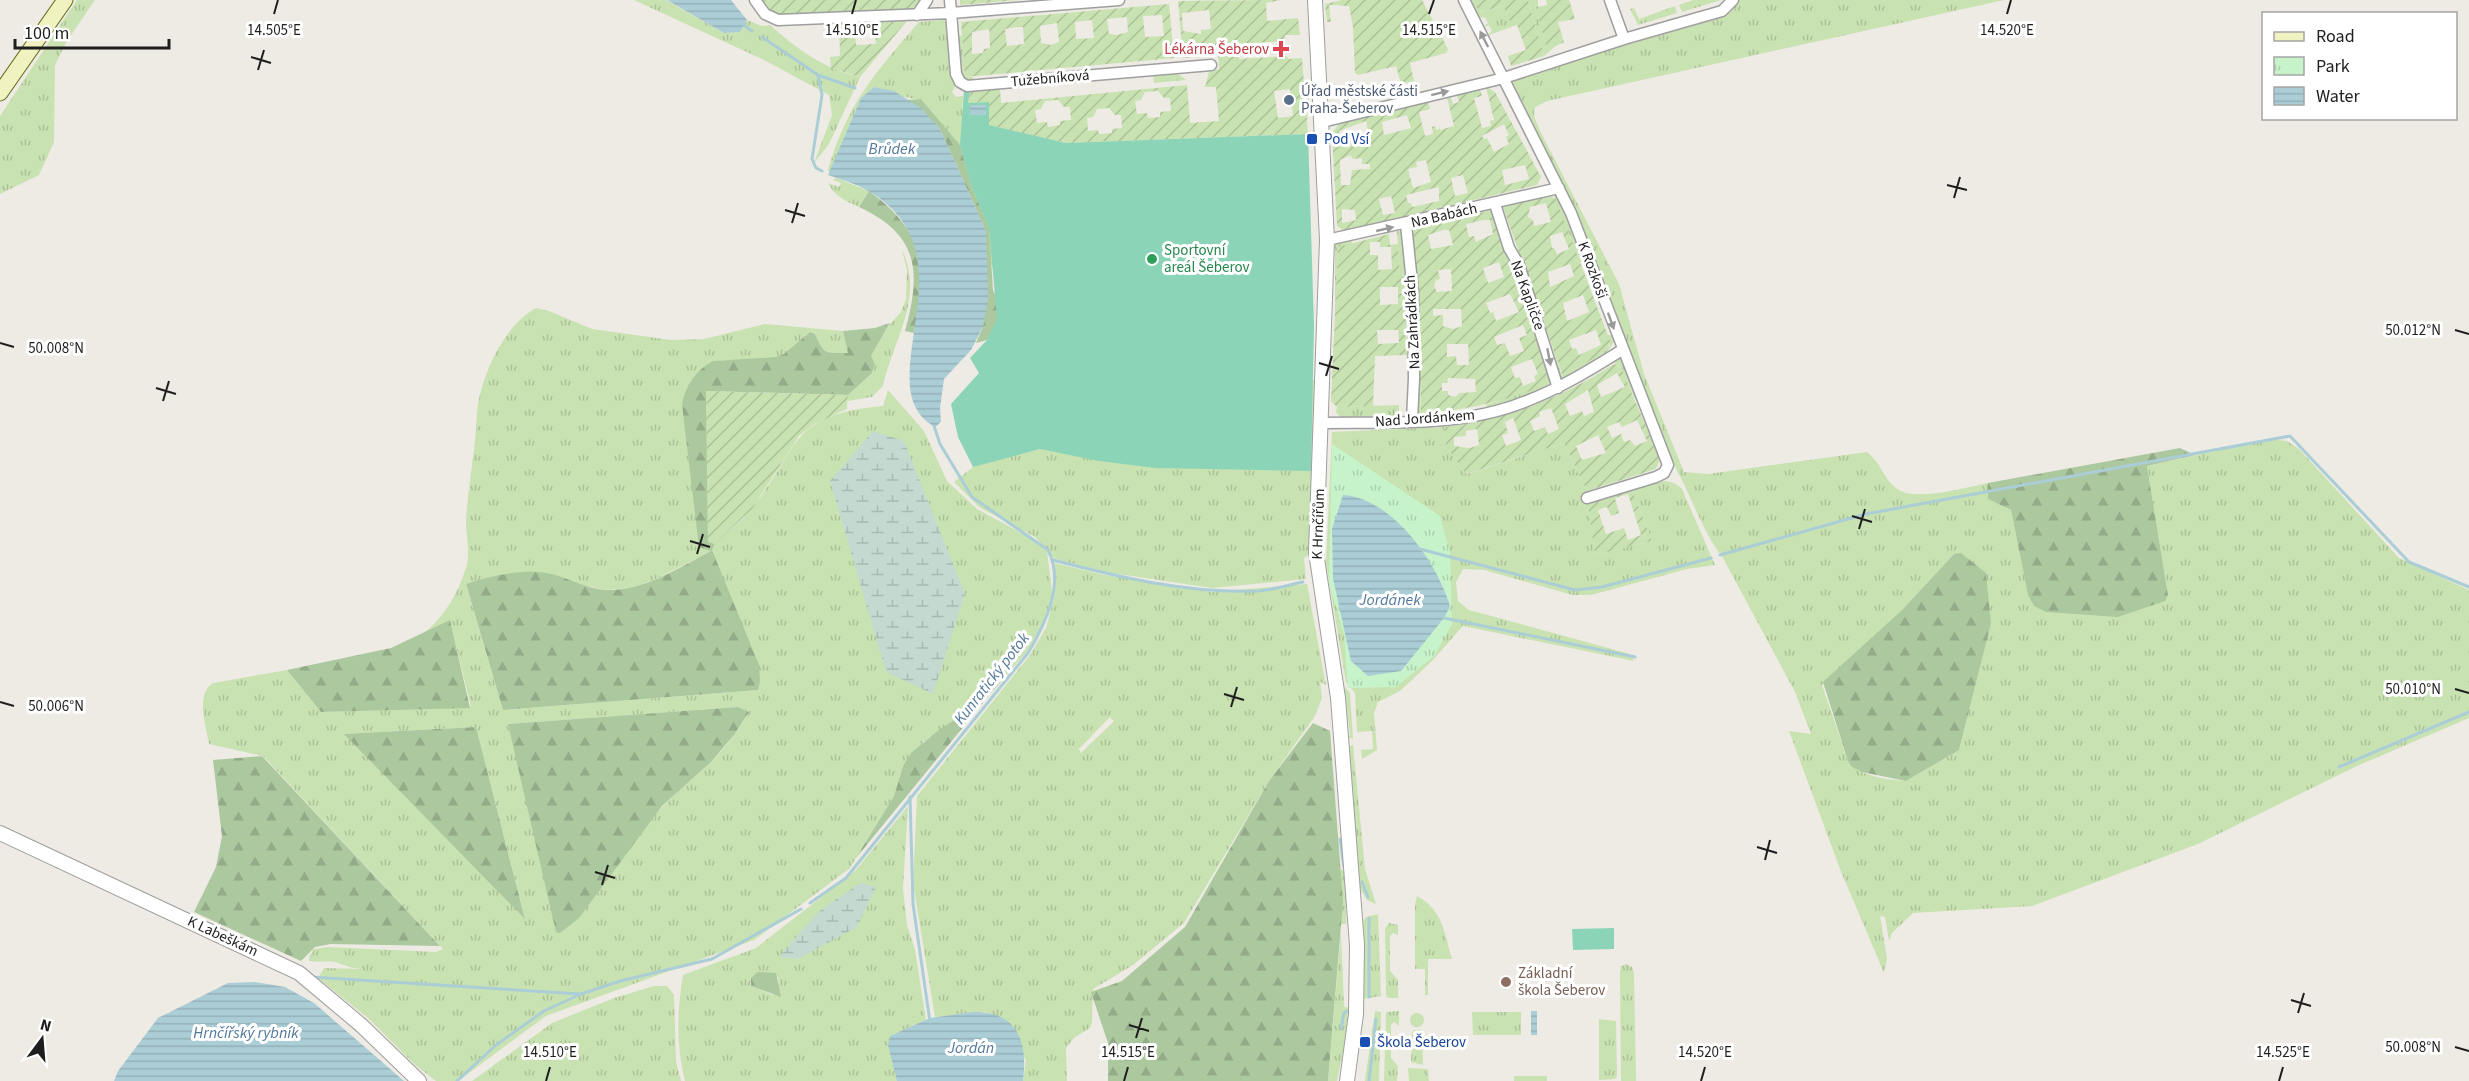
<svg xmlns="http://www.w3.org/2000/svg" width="2469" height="1081" viewBox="0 0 2469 1081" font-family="'Source Sans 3',sans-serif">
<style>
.grass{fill:url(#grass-tufts);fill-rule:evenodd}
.forest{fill:url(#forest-firs)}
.wetland{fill:url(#wetland-marsh)}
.park{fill:url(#park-tufts)}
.garden{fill:url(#garden-furrows);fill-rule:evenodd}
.pitch{fill:#8cd4b8}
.water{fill:url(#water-rules)}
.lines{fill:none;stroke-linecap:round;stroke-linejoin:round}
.stream{stroke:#abcdd6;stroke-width:3}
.minor-casing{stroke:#9f9f9f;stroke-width:13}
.tertiary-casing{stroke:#9f9f9f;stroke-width:16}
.secondary-casing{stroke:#5f6812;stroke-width:17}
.minor{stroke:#fff;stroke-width:10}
.tertiary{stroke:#fff;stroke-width:14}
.secondary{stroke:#f0f2bf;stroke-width:15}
.oneway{fill:#9a9a9a}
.ticks{fill:none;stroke:#1e1e1e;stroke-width:2}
.health-dot{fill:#e0444e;stroke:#fff;stroke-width:2}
.service-dot{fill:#5c6f8a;stroke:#fff;stroke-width:2}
.transit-dot{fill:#1a4fb4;stroke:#fff;stroke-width:2}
.leisure-dot{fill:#2e9e5b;stroke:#fff;stroke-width:2}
.education-dot{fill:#8d6e63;stroke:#fff;stroke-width:2}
.labels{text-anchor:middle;stroke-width:6;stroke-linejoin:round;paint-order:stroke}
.health-label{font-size:15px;fill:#be3a42;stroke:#fff;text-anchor:end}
.street-label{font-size:15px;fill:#1e1e1e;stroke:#fff}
.service-label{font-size:15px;fill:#4e5e75;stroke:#fff;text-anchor:start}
.transit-label{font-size:15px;fill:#164399;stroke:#fff;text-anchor:start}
.leisure-label{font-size:15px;fill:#27864d;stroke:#fff;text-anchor:start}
.education-label{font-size:15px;fill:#785e54;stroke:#fff;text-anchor:start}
.water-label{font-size:16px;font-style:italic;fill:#53789b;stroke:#fff}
.ticks-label{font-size:15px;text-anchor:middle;fill:#1e1e1e;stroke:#fff;stroke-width:6;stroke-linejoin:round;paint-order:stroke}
</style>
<defs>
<pattern id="grass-tufts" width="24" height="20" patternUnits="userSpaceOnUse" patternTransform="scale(1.5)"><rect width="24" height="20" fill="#c9e2b1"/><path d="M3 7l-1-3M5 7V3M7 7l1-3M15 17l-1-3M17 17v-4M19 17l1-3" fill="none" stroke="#acc198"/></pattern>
<pattern id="forest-firs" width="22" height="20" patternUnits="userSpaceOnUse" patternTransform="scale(1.5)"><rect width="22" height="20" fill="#abc89f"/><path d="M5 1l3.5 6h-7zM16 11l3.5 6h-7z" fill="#93ab88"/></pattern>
<pattern id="wetland-marsh" width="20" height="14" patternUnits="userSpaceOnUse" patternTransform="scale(1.5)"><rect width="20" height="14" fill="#c4dad0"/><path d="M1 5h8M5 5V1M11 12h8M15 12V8" fill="none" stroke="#a8bbb2"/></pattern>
<pattern id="park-tufts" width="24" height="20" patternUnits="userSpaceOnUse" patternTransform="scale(1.5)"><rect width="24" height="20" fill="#c7f3ca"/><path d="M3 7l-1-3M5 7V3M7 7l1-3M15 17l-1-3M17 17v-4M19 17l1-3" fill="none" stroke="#aad0ad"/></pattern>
<pattern id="garden-furrows" width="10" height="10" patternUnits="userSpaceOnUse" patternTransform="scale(1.5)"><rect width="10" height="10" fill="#c9e2b1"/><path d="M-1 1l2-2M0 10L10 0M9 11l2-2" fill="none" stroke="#acc198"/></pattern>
<pattern id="water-rules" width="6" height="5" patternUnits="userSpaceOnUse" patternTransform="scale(1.5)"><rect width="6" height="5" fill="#abcdd6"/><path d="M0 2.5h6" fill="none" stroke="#93b0b7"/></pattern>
</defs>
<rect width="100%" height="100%" fill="#eeebe5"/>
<path class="grass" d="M77,0H95L67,41L55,65L54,142L39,175L0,194V116Z
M634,0H666L724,33L740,32L747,20L762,26L770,25C797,49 824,69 860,77L829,144L814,163L832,115L829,95L766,61Z
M1470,0H1473L1480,12L1504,6L1517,25L1486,36L1492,31L1489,25L1482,28L1488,23L1485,17L1480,18Z
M1528,0H1534L1547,50L1559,43L1544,56Z
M1693,0H1721L1682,12L1679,5Z
M1738,0H2004L1547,101L1535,107L1534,116L1540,131L1619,284L1644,374L1684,472L1708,474L1867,452C1882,464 1883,478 1896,488C1913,503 1967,487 1988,483V499L2011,510L2028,594L2034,606L2168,595L2147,466L2269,439L2287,441L2299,449L2399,558L2469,590V718L2357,766L2198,844L2032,906L1913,913L1892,933L1889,941L1885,917L1880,916L1887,959L1884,973L1840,869L1789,731L1811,734L1795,692L1723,558C1699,527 1689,487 1667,453L1518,97L1520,96L1511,87L1514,79L1520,76L1723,17L1732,11ZM1954,554L1991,624L1959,750L1906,781C1889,780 1858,776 1848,761L1822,685L1902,610Z
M1675,6L1677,13L1638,25L1630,9L1634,8L1639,19Z
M944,20L946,22L951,76L956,86L952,92L956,97L963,96L962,110L1306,380H1318L1308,555L1304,558L1306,579L1212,588L1105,572L1055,559L1035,537L979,507L954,482L973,467L983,463L1040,449L960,145L921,99C904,100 892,90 874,87L861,98L830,172L828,170C847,104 875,73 919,22Z
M957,36H962L965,77H973V81H966L961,75Z
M1177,73L1186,80L1154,83L1153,75Z
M1310,84L1307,124L1303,85Z
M836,178L869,191L859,207C846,201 835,197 828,183L839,187L841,183L833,180Z
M1553,193H1557L1584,261L1580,262Z
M1397,231L1403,232L1405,277H1400Z
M1351,239L1352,244L1338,248L1335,325V245L1337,242Z
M902,250C925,297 893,340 883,386L872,397L848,401V395L871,374V356L890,324L901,312L906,299L907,270Z
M536,308L549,311L592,329L671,340L704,339L765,324L843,331L849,353C827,353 824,355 815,334L810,332C801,339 793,348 784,354C767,364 740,360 722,360L712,550L715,544C727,532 742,521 752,508C802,445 788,415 883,406L888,390L924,431L947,481L977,509L1034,540L1047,551L1053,598L1042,626L1026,653L977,706L924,741L903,766L894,796L850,868L754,940L546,1016L458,1081H436L414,1064L369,1019L318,978L324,968L361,969C351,968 344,965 335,962C327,960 318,963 309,961V957L314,949L328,947L436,952L443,949L263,756L209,744C206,726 195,695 213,683L287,670L321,712L471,707L450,621L417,638C442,622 459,593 467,564C470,552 466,536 466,523C467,498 471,474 474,450C476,435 476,419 478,404C484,370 505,325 536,308ZM711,551L757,690L503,710L466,585H582L604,590L631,588L656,579ZM738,707L749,712C738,730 727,746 712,761C690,782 667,799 648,823L508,724ZM476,727L525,918L345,734Z
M1607,335H1613L1614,342L1607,352L1562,379L1557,377L1560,375L1557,367L1554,368L1557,364L1552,346L1562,376L1610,346Z
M1619,357H1621L1638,405L1620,367L1614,364Z
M1551,383L1524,397L1487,408L1486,405Z
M1416,392H1420L1421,413L1464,410V412L1417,414Z
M1399,405V416L1340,417L1336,412L1337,407Z
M1444,427L1446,446L1467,474L1564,443L1587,491L1595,555L1652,541L1632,490C1649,484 1668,474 1682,489L1715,565L1687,569L1591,595H1573L1484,570L1463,569L1456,582L1458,601L1469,610L1630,654L1634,661L1463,626L1432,661L1400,691L1378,702L1374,713L1377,750L1362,759L1361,750L1373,749L1372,731L1357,732L1355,693L1346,682L1326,563L1332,432Z
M1055,563L1105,575L1212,592L1307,584L1326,685L1320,682L1322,698L1315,716L1269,781L1184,923L1133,965L1093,989L1092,1022L1090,1028L1074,1038L1066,1048L1067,1081H1023L1026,1060L985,1012L935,1017L913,883L917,796L1030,655L1046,628L1055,594ZM1110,717L1114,721L1081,753L1079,749Z
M1344,686L1350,693L1353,739L1347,737L1350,735Z
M1353,745L1365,869L1376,904L1367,900L1360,888L1348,747Z
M908,806L903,888L907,925L915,950L926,1020L890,1036L897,1081H685C676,1045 677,1011 683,975L756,948L855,871ZM778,977L779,988L773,995L751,986L750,983Z
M1340,870H1346V924H1341Z
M1417,896C1443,910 1444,932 1452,959H1428V995H1425V969H1415V904Z
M1378,914L1381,996L1363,999L1361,924L1366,917Z
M1389,923L1398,925V935L1393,933L1390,936V971L1398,980V998H1388L1386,995L1385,928Z
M1341,933L1344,1007L1351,1008V1014L1337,1081H1328Z
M1626,964L1632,967L1634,973L1636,1081H1621L1620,971L1621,966Z
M654,986H667L674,995L676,1061L681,1081H472L552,1023L614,998Z
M1375,1011L1381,1012L1379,1081H1365Z
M1399,1011V1026L1394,1022L1391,1025V1058L1398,1066L1397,1081H1384L1386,1012Z
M1472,1012H1521V1035H1473Z
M1410 1020a7 7 0 1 1 14 0a7 7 0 1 1-14 0Z
M1599,1019L1616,1021L1617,1076L1615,1079L1599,1080Z
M1414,1030H1422L1423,1065L1411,1062L1412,1033Z
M1408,1068L1428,1069L1429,1081H1409Z
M1514,1076H1547V1081H1514Z"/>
<path class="forest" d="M921,99L960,145L971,185L989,228L993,290L1006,319L987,340L976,343L983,327L986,231L940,129L907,100Z
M869,191C927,234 926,267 914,333L905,331C921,273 920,235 859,207Z
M890,323L871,356L875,365L871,374L848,395L706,391L708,541L715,544L712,550L759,665L760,682L758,690L503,710L466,584C491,576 520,569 547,573C567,577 584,588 604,590C643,592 678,568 711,551L699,547L682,405C685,386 696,370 713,361L776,357L784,354L810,332L815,334C824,355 826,353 848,353L843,331L875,328Z
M2180,448L2195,455L2147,466L2168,595L2165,601L2118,617L2046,612L2034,606L2028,595L2011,510L1988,499V483Z
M1961,553L1986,573L1991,624L1959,750L1906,781L1862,772L1852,767L1848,761L1823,682L1902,610L1954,554Z
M450,620L470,708L321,712L287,670L391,648Z
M1009,673L991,693L856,858L894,796L903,766L912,752L940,729L977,706Z
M738,707L749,712L734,735L711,762L662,806L579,918L560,933L556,932L508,724Z
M1313,723L1330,731L1343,902L1328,1081H1108V1043L1091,992L1122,981L1185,927L1269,781Z
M476,727L525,919L344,734Z
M262,756L440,946L331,944L315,947L301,961L194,912L216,867L222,836L213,760Z
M758,972L776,973L781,997L751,986V978Z"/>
<path class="wetland" d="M873,431L904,441L965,594L933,694L886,672L830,481Z
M860,883L876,887L857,927L798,959L779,957L818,912Z"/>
<path class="park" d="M1332,444L1440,516L1450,552L1452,624L1434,656L1396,687L1348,688L1344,634L1329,583Z"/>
<path class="garden" d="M763,0H922L911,10L776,15L770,11Z
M960,0H1019L960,5Z
M1281,0L1266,3L1267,21L1298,18L1300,35H1285V41L1238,44L1239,59L1286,56L1289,59L1302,58L1308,134L1066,143L988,125L989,102L968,103L970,91L1000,89L1001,103L1187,85L1190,123L1219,121L1216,87H1205L1209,72L1219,69L1218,55L1183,58L1178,1ZM1209,10L1211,29L1201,30V34L1183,31L1182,13ZM1290,89L1293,116L1278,118L1274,91ZM1158,91L1164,98H1170L1171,111L1160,112V117L1148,118L1147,113L1137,114L1135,101L1141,100L1145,92ZM1058,100L1064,107H1070L1071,120L1060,121V125L1048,127L1047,122L1037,123L1035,110L1041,109L1045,101ZM1109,108L1115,115H1121L1122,128L1112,129V133L1099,134L1098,130L1088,131L1087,118L1093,117L1097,109Z
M1342,0H1422L1448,49L1446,53L1410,63L1414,81L1401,84L1396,66L1358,75L1355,73L1353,27L1349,6L1329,5L1331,22H1327L1325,4Z
M1473,0H1528L1544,56L1511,66L1508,56L1526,50L1517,25L1508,19L1504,6L1479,12Z
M1534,0H1538V7L1547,5L1546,0H1569L1575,19L1558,22L1564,42L1547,50Z
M1169,4L1174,58L965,77L961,22ZM1162,15L1164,36L1145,37L1143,16ZM1127,17L1128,32L1117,35L1109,34L1107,19ZM1092,20L1094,38L1076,39L1075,22ZM1057,23L1059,42L1051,45L1041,43L1040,26ZM1017,27H1023L1024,44L1007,46L1005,29ZM989,29L990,48L984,49L983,53L972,54V32Z
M907,21L860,77L831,68L830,57L840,56L839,24L858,22V31H855L856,45L876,44L875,30H866L865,22Z
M1486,87L1495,92L1541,177L1537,185L1344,231L1337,226L1332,133L1339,124L1428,102L1430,109L1419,112L1425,136L1433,134L1432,127L1435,126L1436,130L1439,129V125L1440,130L1454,126L1447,97L1450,96L1453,104L1459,102L1457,95L1480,89L1482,96L1474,98L1482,128L1491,126L1490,121L1494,120ZM1407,115L1411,128L1384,135L1382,122ZM1366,121L1368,131L1349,139L1350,144L1342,145L1339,131ZM1504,124L1509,135L1506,137L1509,144L1494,152L1487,138L1484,139L1482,136ZM1351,155L1352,159L1362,158V164H1370V169L1352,170L1350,185H1341L1340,160ZM1426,160L1431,182L1413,188L1408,169L1417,167L1416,162ZM1525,165L1529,179L1505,185L1502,170ZM1463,175L1468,193L1455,196L1451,178ZM1439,187V201L1412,207L1411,203H1408L1406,195ZM1391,196L1395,213L1383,215L1379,199ZM1342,209L1355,210L1356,220L1342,223Z
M1550,196L1556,199L1610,341L1608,349L1563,377L1503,207ZM1546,203L1551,222L1534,226L1533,220L1528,217L1530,207ZM1562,232L1569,249L1557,254L1554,248H1552L1550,236ZM1570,264L1574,276L1550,287L1548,272ZM1583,295L1589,312L1567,321L1563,303ZM1596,330L1601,345L1579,355L1576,348L1572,349L1569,340Z
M1491,210L1551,383C1508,400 1468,411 1421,413L1416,266L1411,229ZM1484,220H1490L1493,234L1476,242L1474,236L1469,237L1466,224ZM1443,230H1449L1453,245L1431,249L1428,235ZM1499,262L1504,277L1488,283L1483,268ZM1451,269L1452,291L1437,292L1434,286L1436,280L1440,279L1438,270ZM1510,294L1519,312L1496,321L1493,312L1490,313L1486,303ZM1433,309H1461L1462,326L1453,329L1443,326V315L1433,316ZM1523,325L1527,335L1519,338L1524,351L1510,356L1505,343L1497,345L1494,337ZM1447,344H1468L1469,365H1457L1456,356L1447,357ZM1532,359L1538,374L1534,376L1536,381L1523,386L1520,377L1515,378L1511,367ZM1448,378L1475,379L1476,392L1460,393L1455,397L1448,395V391H1442V383H1447Z
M1389,234L1390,245L1398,244L1400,277H1405L1407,355L1375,356L1373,406L1337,407L1331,401L1338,247ZM1370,242H1380V247H1391L1392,269L1378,270V255H1370ZM1380,287H1398V304L1380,305ZM1377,330H1398L1399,343L1378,344Z
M1614,364L1621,368L1660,459L1656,469L1587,491L1564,443L1466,474L1446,446L1444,427C1507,420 1561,398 1614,364ZM1617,373L1625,387L1601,397L1597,385ZM1588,390L1594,412L1584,416L1582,411L1570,416L1565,404ZM1551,408L1559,429L1548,434L1545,427L1534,431L1530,421L1540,416L1539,412ZM1513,418L1521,440L1506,446L1502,435L1508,433L1505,422ZM1637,420L1647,441L1635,446L1630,440L1624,442L1621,434L1612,438L1607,427L1619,422L1622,427ZM1477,429L1479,445L1470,448L1454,446V437L1466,436V431ZM1598,435L1606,453L1582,460L1576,446Z
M706,391L848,395L847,409L814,424L799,436L752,509L715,544L708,542Z
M1632,490L1652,541L1595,555L1588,504ZM1628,494L1641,535L1628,540L1624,528L1606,534L1598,510L1607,507L1611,516L1619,513L1615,498Z"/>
<path class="pitch" d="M964,90L970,91L968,103L989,102V125L1066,143L1308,134L1314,325L1311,471L1155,468L1099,461L1040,449L973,467L958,437L951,404L979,373L970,358L987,340L997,319L989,228L971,185L960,145Z
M1614,928V949L1573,950L1572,929Z"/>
<path class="water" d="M667,0H731L747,20L740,32L724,33Z
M874,87L894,91L921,108L940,129L986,231L988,299L983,327L971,350L944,379L940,408L941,422L935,427C863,387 978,257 870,192C858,184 842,180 828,175L861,98Z
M970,105H986V115H970Z
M1343,495C1392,498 1437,562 1450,606L1444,618L1401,671L1368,676L1351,661L1333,578L1332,529Z
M255,982L285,987L314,1003L404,1081H114L118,1071L158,1018L228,983Z
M1531,1011H1537V1035H1531Z
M973,1012C1018,1011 1028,1042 1023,1081H897L888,1045L890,1036L930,1018Z"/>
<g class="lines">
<path class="stream" d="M741,23L752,31
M762,37L818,75L855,88
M818,75L822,95L812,159L816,168L822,171
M1420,549L1575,590L1602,587L1711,558
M1720,555L1866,514L2290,436L2409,562L2469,587
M1053,560C1118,577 1190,594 1258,591C1273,590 1288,585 1303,582
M1444,618L1635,657
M2339,767L2469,712
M910,797L913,904L930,1022
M1340,839L1344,867
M1362,882L1368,897
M810,903L846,878L1028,653C1046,623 1065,583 1048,550L972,497L940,444L934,426
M1369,918V997
M311,977L580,994
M1341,1029L1344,1013L1347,1011
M457,1081L496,1045L544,1011L581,994L620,981L712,959L801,909
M1369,1081L1376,1019"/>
<g class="minor-casing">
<path id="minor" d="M755,0L765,14L778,20L951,13L1119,0
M950,0L956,74L960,82L967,86L1211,65
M1464,0L1571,213L1668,465L1664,473L1656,477L1587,498
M1610,0L1624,39
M917,15L927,0
M1322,122L1504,78L1624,39L1722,11L1733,0
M1495,204L1509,248L1519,265L1558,388
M1406,224L1413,292L1414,378L1412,420
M1327,240L1559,188
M1322,423C1388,422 1462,427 1524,402C1559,389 1590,370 1622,350"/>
</g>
<g class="tertiary-casing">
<path id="tertiary" d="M1315,0L1327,240L1316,552L1338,698L1357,945L1356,1014L1347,1081
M0,833L299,973L361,1025L419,1081"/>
</g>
<g class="secondary-casing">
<path id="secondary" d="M0,93L65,0"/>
</g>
<use href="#minor" class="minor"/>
<use href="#tertiary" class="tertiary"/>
<use href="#secondary" class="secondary"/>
</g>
<defs><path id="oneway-solid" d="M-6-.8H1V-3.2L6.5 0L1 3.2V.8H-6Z" transform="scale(1.5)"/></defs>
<g class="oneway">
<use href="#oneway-solid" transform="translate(1484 39) rotate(-117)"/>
<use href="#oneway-solid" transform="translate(1440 93) rotate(-14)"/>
<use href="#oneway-solid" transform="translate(1385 229) rotate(-13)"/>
<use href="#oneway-solid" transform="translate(1611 321) rotate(70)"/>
<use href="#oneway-solid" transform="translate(1549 357) rotate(79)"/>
</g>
<path class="ticks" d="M274,14L278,0M852,14L856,0M1429,14L1434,0M2007,14L2011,0M251,57L271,63M258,70L264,50M1947,185L1967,190M1954,198L1960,177M785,210L805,216M792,223L798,203M2455,330L2469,334M0,343L14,347M1319,363L1339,369M1326,376L1332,356M156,388L176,394M163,401L169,381M1852,516L1872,522M1859,529L1865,509M690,541L710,547M697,554L703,534M2455,689L2469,693M1224,694L1244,700M0,702L14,706M1231,707L1237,687M1757,847L1777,853M1765,860L1770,840M595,872L615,878M602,885L608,865M2291,1000L2311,1006M2298,1013L2304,993M1129,1025L1149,1031M1136,1038L1142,1018M2455,1047L2469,1051M546,1081L550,1067M1124,1081L1128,1067M1701,1081L1705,1067M2279,1081L2283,1067"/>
<path class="health-dot" d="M1278 40h6v6h6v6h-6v6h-6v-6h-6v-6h6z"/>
<circle class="service-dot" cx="1289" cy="100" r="6"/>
<g class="transit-dot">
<rect x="1306" y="133" width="12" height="12" rx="3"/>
<rect x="1359" y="1036" width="12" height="12" rx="3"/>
</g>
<circle class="leisure-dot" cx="1152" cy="259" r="6"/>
<circle class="education-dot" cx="1506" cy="982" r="6"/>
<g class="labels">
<g class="health-label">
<text x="1269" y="54">Lékárna Šeberov</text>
</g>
<g class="street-label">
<text transform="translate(1050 78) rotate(-5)" y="5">Tužebníková</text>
<text transform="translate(1444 215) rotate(-13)" y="5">Na Babách</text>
<text transform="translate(1593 270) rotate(70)" y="5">K Rozkoši</text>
<text transform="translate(1528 295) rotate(70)" y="5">Na Kapličce</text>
<text transform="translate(1412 322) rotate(-93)" y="5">Na Zahrádkách</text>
<text transform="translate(1425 418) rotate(-4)" y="5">Nad Jordánkem</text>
<text transform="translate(1318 524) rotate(-88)" y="5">K Hrnčířům</text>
<text transform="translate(223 936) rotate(25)" y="5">K Labeškám</text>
</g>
<g class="service-label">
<text x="1301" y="96">Úřad městské části<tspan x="1301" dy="17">Praha-Šeberov</tspan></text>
</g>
<g class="transit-label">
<text x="1324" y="144">Pod Vsí</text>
<text x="1377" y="1047">Škola Šeberov</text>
</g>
<g class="leisure-label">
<text x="1164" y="255">Sportovní<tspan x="1164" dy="17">areál Šeberov</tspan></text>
</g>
<g class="education-label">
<text x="1518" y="978">Základní<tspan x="1518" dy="17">škola Šeberov</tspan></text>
</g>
<g class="water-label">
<text x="892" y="154">Brůdek</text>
<text x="1390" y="605">Jordánek</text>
<text transform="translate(991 678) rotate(-52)" y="6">Kunratický potok</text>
<text x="246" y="1038">Hrnčířský rybník</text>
<text x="971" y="1053">Jordán</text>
</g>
</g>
<g class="ticks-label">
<text x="274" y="35">14.505°E</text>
<text x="852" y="35">14.510°E</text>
<text x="1429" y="35">14.515°E</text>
<text x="2007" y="35">14.520°E</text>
<text x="2413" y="335">50.012°N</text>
<text x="56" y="353">50.008°N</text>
<text x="2413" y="694">50.010°N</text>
<text x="56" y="711">50.006°N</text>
<text x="2413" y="1052">50.008°N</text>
<text x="550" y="1057">14.510°E</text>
<text x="1128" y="1057">14.515°E</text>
<text x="1705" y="1057">14.520°E</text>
<text x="2283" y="1057">14.525°E</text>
</g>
<rect x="2262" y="12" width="195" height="108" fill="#ffffff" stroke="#a5a5a5" stroke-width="1.5"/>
<rect x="2274" y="32" width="30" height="9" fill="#f0f2bf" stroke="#a5a5a5" stroke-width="1.5"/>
<text x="2316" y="42" font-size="18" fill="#1e1e1e">Road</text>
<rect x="2274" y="57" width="30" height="18" fill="url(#park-tufts)" stroke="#a5a5a5" stroke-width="1.5"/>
<text x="2316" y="72" font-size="18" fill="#1e1e1e">Park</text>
<rect x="2274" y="87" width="30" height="18" fill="url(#water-rules)" stroke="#a5a5a5" stroke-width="1.5"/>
<text x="2316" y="102" font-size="18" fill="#1e1e1e">Water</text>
<g transform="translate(42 1039) rotate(16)" stroke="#ffffff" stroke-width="4.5" paint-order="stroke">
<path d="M0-4.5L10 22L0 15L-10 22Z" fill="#1e1e1e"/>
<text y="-9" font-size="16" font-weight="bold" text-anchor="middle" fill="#1e1e1e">N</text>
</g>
<path d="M15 39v9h154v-9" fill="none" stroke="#1e1e1e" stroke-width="3"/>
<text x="24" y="39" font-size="18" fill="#1e1e1e" stroke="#ffffff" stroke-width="4.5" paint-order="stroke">100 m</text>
</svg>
